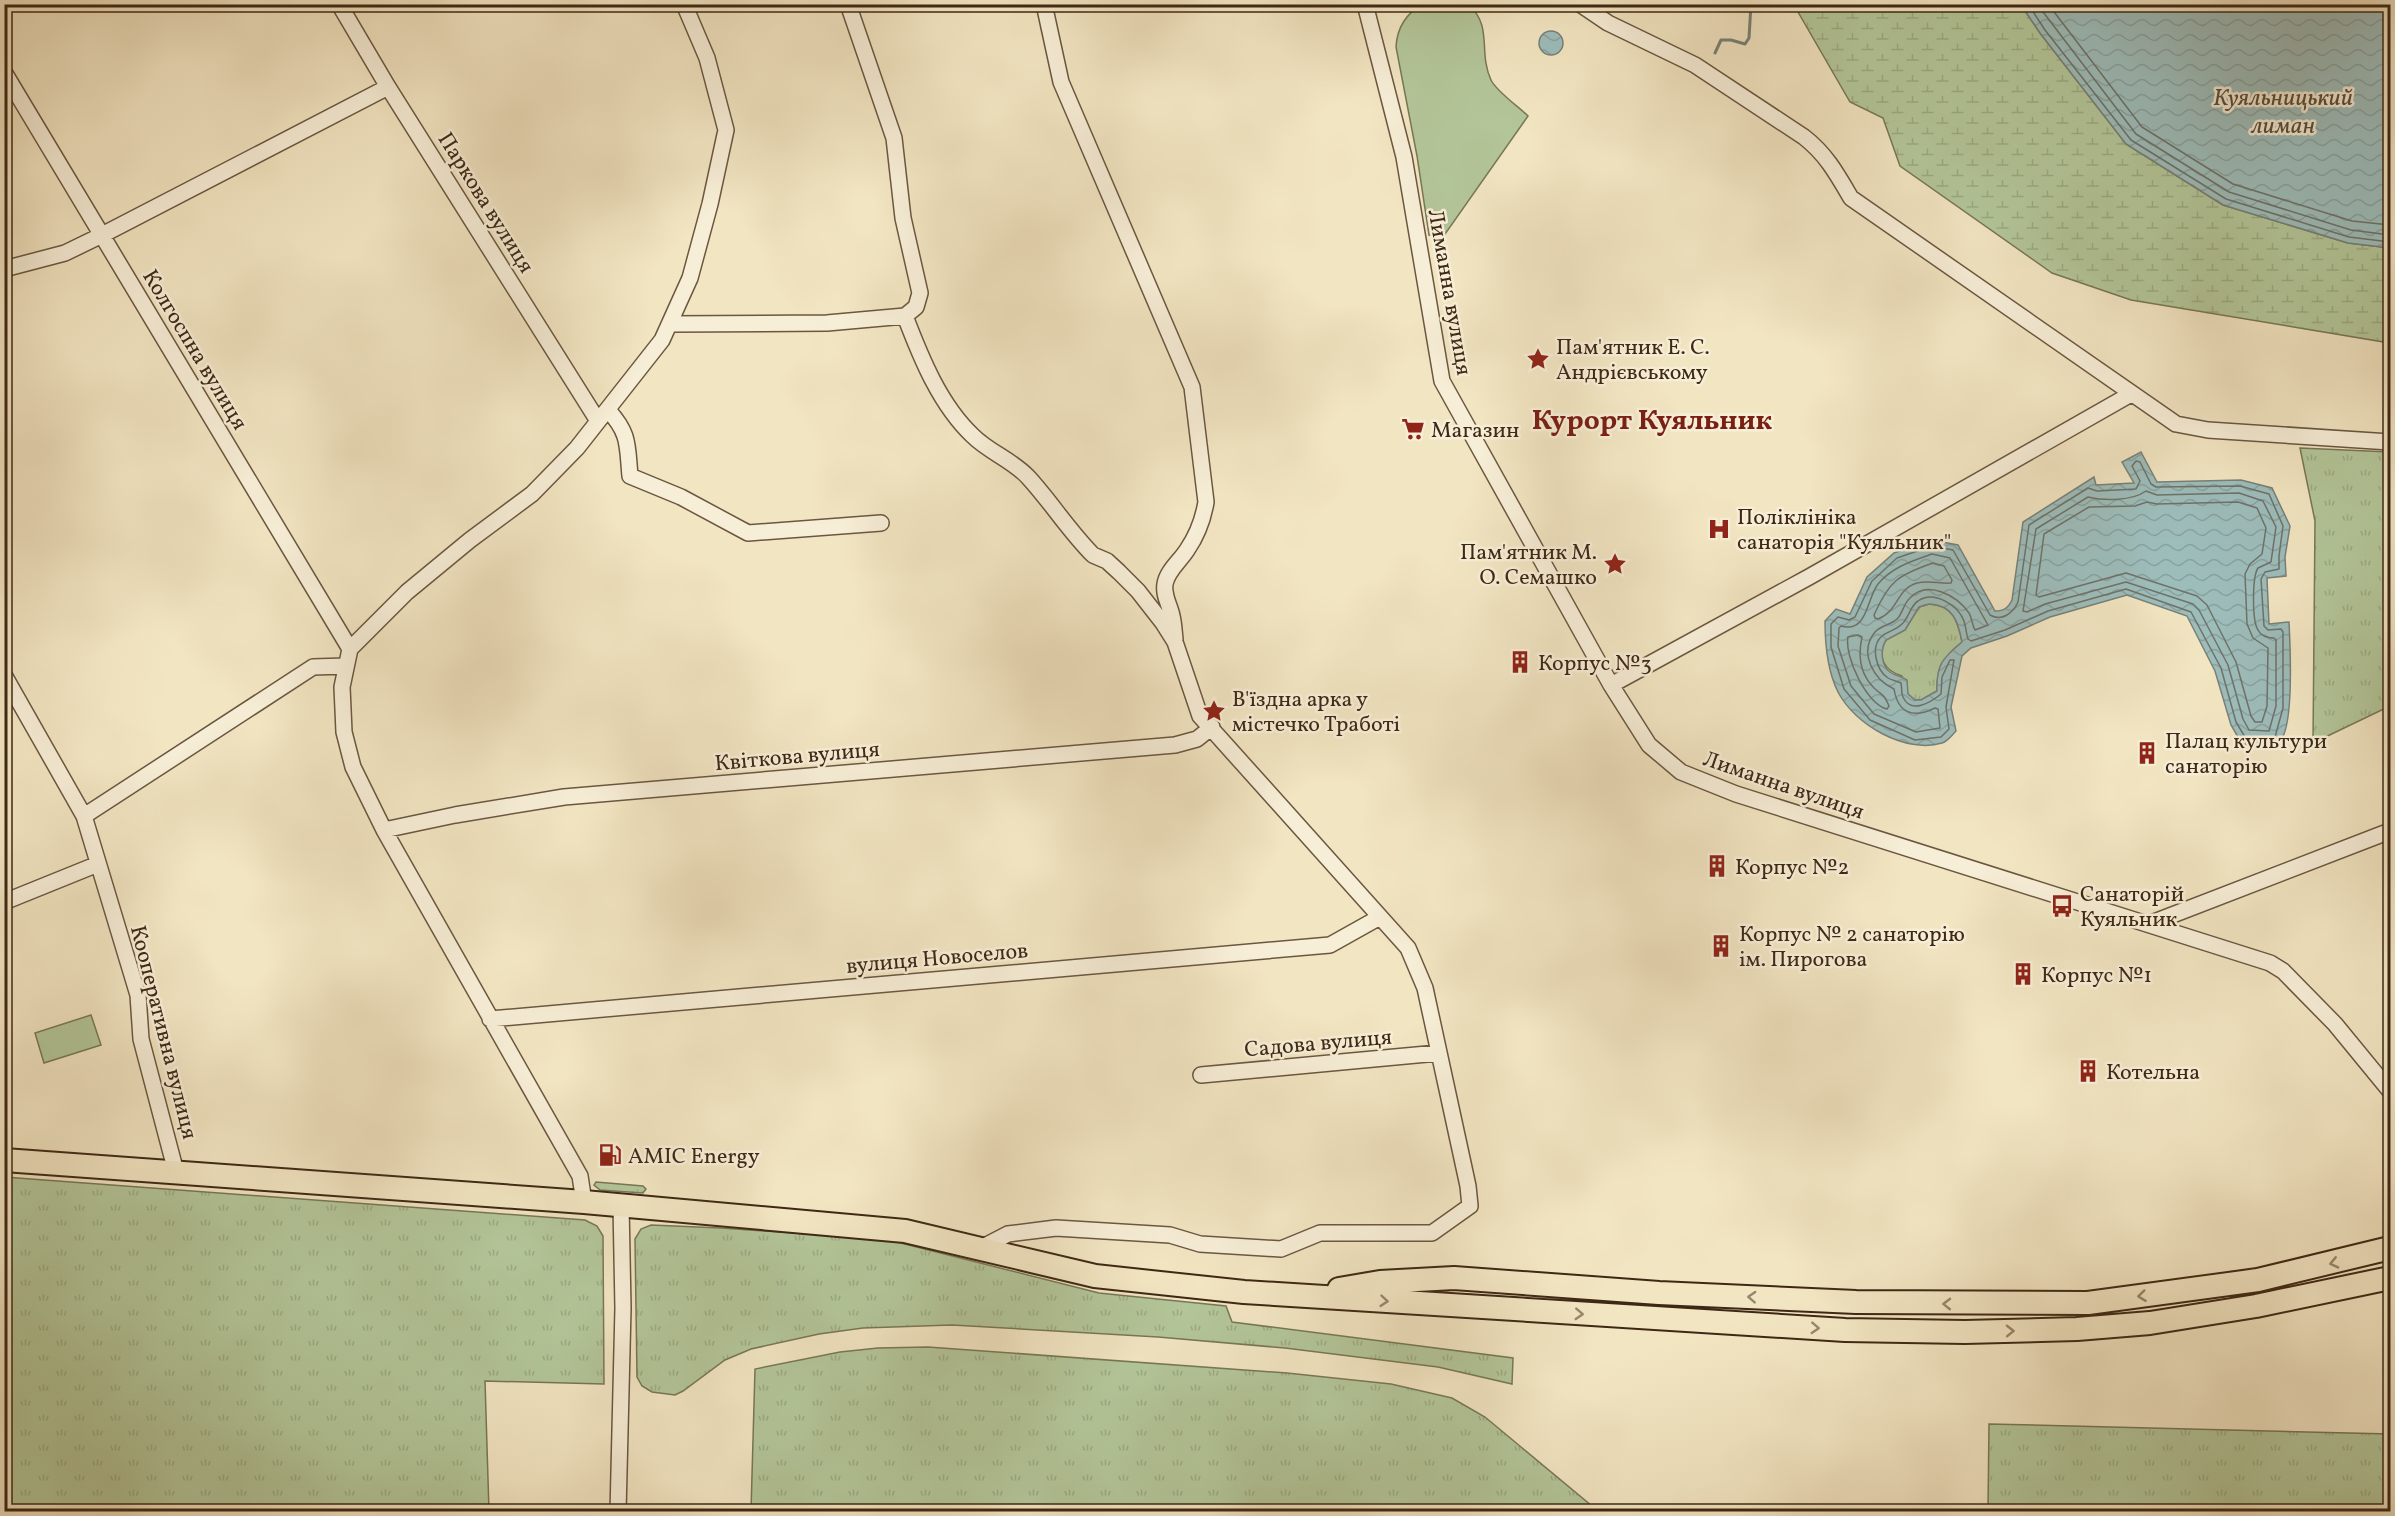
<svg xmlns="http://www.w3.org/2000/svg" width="2395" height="1516" viewBox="0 0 2395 1516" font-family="Vollkorn,serif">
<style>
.grass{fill:url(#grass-tufts);stroke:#787757;stroke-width:1.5}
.wetland{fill:url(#wetland-marsh);stroke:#787757;stroke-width:1.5}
.green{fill:#b3c699;stroke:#787757;stroke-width:1.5}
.water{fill:url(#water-waves);stroke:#778179;stroke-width:1.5;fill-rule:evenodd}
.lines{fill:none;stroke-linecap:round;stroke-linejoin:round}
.shore{stroke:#6e7268;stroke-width:1.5}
.stream{stroke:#778179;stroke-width:3}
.minor-casing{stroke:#6b5740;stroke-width:18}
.highway-casing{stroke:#3e2815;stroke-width:26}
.minor{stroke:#f7eed7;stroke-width:15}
.highway{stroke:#f2e5c2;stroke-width:22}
.oneway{stroke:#98866c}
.labels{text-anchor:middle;stroke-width:5;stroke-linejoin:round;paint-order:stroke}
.street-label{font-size:22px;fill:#3e2815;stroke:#f7eed7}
.poi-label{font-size:22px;fill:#3e2815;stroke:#f7eed7;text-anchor:start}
.water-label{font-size:24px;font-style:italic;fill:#564d3e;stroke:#f7eed7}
.district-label{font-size:28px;font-weight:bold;fill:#7a1f14;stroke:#f7eed7}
</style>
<defs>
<pattern id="grass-tufts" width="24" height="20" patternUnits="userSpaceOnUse" patternTransform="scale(1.5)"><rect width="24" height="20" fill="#b3c699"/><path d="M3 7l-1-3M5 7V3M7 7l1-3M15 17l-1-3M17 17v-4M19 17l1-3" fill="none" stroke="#9baa83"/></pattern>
<pattern id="wetland-marsh" width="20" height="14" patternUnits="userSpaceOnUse" patternTransform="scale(1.5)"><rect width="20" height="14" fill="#b3c699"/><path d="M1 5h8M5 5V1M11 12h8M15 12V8" fill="none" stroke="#9baa83"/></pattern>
<pattern id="water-waves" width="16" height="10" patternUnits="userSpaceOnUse" patternTransform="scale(1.5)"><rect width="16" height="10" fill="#9dbdbb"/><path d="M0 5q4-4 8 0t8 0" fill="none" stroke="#88a2a0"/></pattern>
</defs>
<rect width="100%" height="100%" fill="#f2e5c2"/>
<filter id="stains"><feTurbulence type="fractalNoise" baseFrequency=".00333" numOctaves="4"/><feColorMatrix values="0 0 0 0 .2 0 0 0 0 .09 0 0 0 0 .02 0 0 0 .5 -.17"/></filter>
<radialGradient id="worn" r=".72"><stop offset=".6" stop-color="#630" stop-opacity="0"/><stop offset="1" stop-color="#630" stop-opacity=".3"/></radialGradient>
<path class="grass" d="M2300,448L2390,452V706L2313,743L2315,521Z
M1929,604C1953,605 1958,621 1962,642C1945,655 1936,669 1937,691L1921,700H1915L1908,694L1902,676C1885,671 1876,657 1886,640L1905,630L1919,607Z
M4,1177L585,1220L597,1226L603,1236L604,1384L485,1381L489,1511H5Z
M596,1182L643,1186L646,1189L643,1193L600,1190L594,1185Z
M651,1225L721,1228L885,1239L1099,1293L1226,1306L1232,1322L1513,1358L1512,1384L1438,1367L1285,1348L1158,1337L952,1325L863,1328L819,1334L751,1349L725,1360L683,1391L675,1395L652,1392L642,1386L637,1377L635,1239L641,1229Z
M928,1347L1287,1373L1391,1384L1452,1398L1485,1417L1598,1511H751L755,1369L840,1352L878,1348Z
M1989,1424L2390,1434V1511H1988Z"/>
<path class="wetland" d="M1794,5H2021L2040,33L2126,144L2223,205L2348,243L2390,248V343L2131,300L2052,273L1900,166L1883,118L1850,102Z"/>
<path class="green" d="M1423,4L1469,5C1493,27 1478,52 1491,80C1496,91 1519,107 1528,116L1443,237L1429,235L1417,156L1396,47C1397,28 1405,14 1423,4Z
M91,1015L101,1045L44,1063L35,1033Z"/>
<path class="water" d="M2021,5H2390V248L2348,243L2223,205L2126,144L2040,33Z
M1539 43a12 12 0 1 1 24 0a12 12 0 1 1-24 0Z
M2141,452L2157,482L2241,480L2272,488L2290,526L2285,557L2286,576L2267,578L2269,624L2289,622C2290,644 2295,729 2279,742C2270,749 2252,745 2242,744L2231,725L2215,671L2187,616L2127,595L2050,617L2007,636L1971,648L1962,656L1951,707L1956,731C1952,735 1948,741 1942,743C1906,754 1855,725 1838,692C1827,670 1825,644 1825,621L1836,609L1850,614L1867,577L1894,553L1931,540L1958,545L1995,611C2004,611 2008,608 2012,600L2023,522L2094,477L2096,485L2134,483L2122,462ZM1929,604C1953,605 1958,621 1962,642C1943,658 1936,664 1937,691L1921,700H1915L1908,694L1907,680C1902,676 1895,676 1890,672C1881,665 1880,650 1886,640L1905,630L1919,607Z"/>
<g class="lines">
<path class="shore" d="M2028,4L2045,30L2131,140L2226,199L2349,237L2390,242
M2037,4L2136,134L2229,192L2351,230L2390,235
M2048,4L2142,127L2233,184L2352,221L2390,225
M2136,461L2140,462L2151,484L2156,487L2240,486L2269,494L2283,526L2279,556V569L2265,572L2261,579L2264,626L2268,630L2281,629L2283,632V708L2275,737L2269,739L2245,737L2236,722L2221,668L2191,612L2126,589L2048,611L2005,630L1971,641L1968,639C1966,633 1966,627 1964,621C1958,605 1934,590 1918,601C1910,606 1909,618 1902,624C1896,630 1888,631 1882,636C1870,646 1876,670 1888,678C1891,680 1897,681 1901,683C1902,687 1901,693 1903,697C1911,715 1931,702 1941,694L1942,677L1950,660H1954L1946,707L1949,729L1941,737L1915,740L1870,720L1844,689L1831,647V624L1838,617L1849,620L1855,617L1872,581L1897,558L1932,546L1953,550L1990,615C2002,622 2013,613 2018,602L2029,525L2088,488L2097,491L2136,489L2140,481L2132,466Z
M2146,491L2157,495L2239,493L2263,501L2276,527L2271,562L2258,568C2252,577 2252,621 2258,630C2261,636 2268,638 2274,638L2276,640V706L2269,731L2249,730L2243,719L2228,665L2199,610L2193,604L2126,582L2045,604L2027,612L2023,611L2036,529L2088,497C2104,501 2132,501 2146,491Z
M2147,502L2157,504L2238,502L2257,508L2266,528L2262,554L2250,564L2245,574L2247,624L2253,638L2268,648L2267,706L2262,722H2255L2251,716L2236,662L2207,605L2197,596L2126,573L2039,597L2036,595L2044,534L2089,507L2135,506Z
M1932,554L1950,558L1988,625L1975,630C1972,625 1972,618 1969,613C1957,596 1928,579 1910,598C1904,603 1903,612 1898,618C1892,625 1881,625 1875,632C1858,653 1874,680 1894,689C1898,713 1913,719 1935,708L1938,709L1940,728L1916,732L1874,714L1851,686L1838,646L1839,628L1841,626C1868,633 1866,600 1878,584C1892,567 1912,561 1932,554Z
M1933,563L1944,566L1952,580L1951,583C1940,584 1929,580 1917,583C1896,589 1899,611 1878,619L1875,618L1874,615C1889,581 1898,575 1933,563Z
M1858,635L1862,637C1858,655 1860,674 1874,688C1883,696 1884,694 1889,706L1887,709C1867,705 1844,656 1848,637Z"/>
<path class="stream" d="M1715,53L1721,40H1731L1745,44L1749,38L1751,4"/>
<g class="minor-casing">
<path id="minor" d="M339,4L388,87L598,421
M1044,4L1061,82L1192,387L1206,502C1203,520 1198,534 1187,550C1180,561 1167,571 1165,584C1163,596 1170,605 1172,616C1174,624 1174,631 1175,639
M1365,4L1404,157L1442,381L1611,685L1649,745L1681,772L1736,794L2270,963L2283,971L2335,1024L2390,1091
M1580,4L1608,23L1695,65L1804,137C1826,154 1837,174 1851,198L2176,424L2208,430L2390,442
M4,72L350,649
M4,269L65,253L102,235L388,87
M905,316C921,358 940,405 973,436C989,452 1012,460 1028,477C1051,502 1069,531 1093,555L1107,561L1119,572L1138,591L1163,623L1175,642L1200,716L1408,948L1425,988L1468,1186L1470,1206L1432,1233H1320L1281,1249L1200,1244L1170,1235L1056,1228L1008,1234L981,1248
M670,324L827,323L905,316L916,307L920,293L903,218L894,138L848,4
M608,410C630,434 627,445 630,476L681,497L748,533L881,523
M4,675L84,816L138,995L141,1039L176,1172
M1611,685L1809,577L2131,394
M84,816L313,667L345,666
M384,830L455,815L564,797L1175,745L1197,739L1212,727
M4,902L98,864
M2149,924L2390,831
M490,1019L1330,945L1380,917
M1201,1075L1438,1053
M584,1202L580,1176L384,830L353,767L344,732L342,687L350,649L407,592L470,540L532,494L577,448L662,340L690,278L710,204L726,130L707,58L684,4
M618,1512L623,1308L621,1205"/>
</g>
<g class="highway-casing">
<path id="highway" d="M4,1160L584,1202L905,1231L1095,1276L1244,1292L1845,1330L1965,1332L2077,1329L2150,1323L2256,1306L2390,1278
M1339,1289L1380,1282L1454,1278L1659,1293L1856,1302L2088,1303L2258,1280L2390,1248"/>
</g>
<use href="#minor" class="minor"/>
<use href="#highway" class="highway"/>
</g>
<defs><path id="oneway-chevron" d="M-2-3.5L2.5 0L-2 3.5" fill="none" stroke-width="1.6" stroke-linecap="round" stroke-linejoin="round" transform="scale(1.5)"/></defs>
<g class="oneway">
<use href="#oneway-chevron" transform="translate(2334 1263) rotate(167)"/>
<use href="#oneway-chevron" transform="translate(2142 1296) rotate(173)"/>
<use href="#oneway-chevron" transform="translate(1752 1297) rotate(-177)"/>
<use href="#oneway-chevron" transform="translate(1384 1301) rotate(5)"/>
<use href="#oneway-chevron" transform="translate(1947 1304) rotate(-179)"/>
<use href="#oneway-chevron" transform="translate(1579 1314) rotate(3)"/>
<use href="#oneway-chevron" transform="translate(1815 1328) rotate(3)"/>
<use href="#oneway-chevron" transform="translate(2010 1331) rotate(-1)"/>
</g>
<defs>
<g id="sight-bare" transform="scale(1.8)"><path d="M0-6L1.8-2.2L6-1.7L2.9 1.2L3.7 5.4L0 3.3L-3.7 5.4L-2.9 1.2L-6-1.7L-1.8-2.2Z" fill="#8f2418" stroke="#f7eed7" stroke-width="2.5" paint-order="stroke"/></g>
<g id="supermarket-bare" transform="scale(1.8)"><path d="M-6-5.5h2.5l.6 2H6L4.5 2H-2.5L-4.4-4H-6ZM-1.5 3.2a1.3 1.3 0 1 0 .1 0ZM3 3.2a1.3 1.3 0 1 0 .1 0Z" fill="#8f2418" stroke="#f7eed7" stroke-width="2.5" paint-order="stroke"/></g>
<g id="hospital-bare" transform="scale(1.8)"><path d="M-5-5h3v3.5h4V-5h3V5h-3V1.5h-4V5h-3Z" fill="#8f2418" stroke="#f7eed7" stroke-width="2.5" paint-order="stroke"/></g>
<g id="building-bare" transform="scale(1.8)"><path d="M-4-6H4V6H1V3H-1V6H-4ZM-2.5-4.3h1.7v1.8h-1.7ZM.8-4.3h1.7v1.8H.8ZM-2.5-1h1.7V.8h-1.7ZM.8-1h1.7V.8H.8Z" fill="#8f2418" stroke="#f7eed7" stroke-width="2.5" paint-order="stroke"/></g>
<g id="bus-bare" transform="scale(1.8)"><path d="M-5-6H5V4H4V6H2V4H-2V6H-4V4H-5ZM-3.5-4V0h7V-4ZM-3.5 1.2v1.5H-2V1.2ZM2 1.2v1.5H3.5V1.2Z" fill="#8f2418" stroke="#f7eed7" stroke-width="2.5" paint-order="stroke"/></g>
<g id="fuel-bare" transform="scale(1.8)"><path d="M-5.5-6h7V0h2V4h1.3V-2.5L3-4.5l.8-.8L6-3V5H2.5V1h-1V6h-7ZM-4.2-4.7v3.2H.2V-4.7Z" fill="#8f2418" stroke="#f7eed7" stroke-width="2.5" paint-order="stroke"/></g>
</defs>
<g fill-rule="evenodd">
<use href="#sight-bare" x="1538" y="359"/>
<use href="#supermarket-bare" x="1413" y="429"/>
<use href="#hospital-bare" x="1719" y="529"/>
<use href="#sight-bare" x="1615" y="564"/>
<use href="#building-bare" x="1520" y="662"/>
<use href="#sight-bare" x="1214" y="711"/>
<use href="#building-bare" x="2147" y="753"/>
<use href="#building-bare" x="1717" y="866"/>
<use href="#bus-bare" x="2062" y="906"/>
<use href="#building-bare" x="1721" y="946"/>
<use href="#building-bare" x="2023" y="974"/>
<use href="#building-bare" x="2088" y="1071"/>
<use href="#fuel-bare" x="610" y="1155"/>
</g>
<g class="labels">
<g class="street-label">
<text transform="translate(487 202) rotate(58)" y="8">Паркова вулиця</text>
<text transform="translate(1451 292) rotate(80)" y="8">Лиманна вулиця</text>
<text transform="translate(196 349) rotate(59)" y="8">Колгоспна вулиця</text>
<text transform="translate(797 755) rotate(-5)" y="8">Квіткова вулиця</text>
<text transform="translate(1784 784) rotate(19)" y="8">Лиманна вулиця</text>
<text transform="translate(937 957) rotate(-5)" y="8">вулиця Новоселов</text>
<text transform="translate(165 1032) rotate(76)" y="8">Кооперативна вулиця</text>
<text transform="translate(1318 1042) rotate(-5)" y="8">Садова вулиця</text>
</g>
<g class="poi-label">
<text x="1556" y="354">Пам'ятник Е. С.<tspan x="1556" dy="25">Андрієвському</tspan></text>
<text x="1431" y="437">Магазин</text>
<text x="1737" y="524">Поліклініка<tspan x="1737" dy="25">санаторія "Куяльник"</tspan></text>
<text x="1597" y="559" text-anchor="end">Пам'ятник М.<tspan x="1597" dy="25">О. Семашко</tspan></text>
<text x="1538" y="670">Корпус №3</text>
<text x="1232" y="706">В'їздна арка у<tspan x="1232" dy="25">містечко Тработі</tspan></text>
<text x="2165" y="748">Палац культури<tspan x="2165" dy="25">санаторію</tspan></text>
<text x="1735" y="874">Корпус №2</text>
<text x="2080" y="901">Санаторій<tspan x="2080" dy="25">Куяльник</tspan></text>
<text x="1739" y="941">Корпус № 2 санаторію<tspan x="1739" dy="25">ім. Пирогова</tspan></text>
<text x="2041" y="982">Корпус №1</text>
<text x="2106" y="1079">Котельна</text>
<text x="628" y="1163">AMIC Energy</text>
</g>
<g class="water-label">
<text x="2283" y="105">Куяльницький<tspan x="2283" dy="28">лиман</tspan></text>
</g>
<g class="district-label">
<text x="1652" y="429">Курорт Куяльник</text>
</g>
</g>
<rect width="2395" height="1516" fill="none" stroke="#f2e5c2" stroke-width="24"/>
<rect x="6" y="6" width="2383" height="1504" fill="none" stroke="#3e2815" stroke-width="3"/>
<rect x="12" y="12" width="2371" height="1492" fill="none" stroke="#3e2815" stroke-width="1.5"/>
<rect width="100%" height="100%" filter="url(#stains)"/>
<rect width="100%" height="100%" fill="url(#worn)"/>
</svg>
